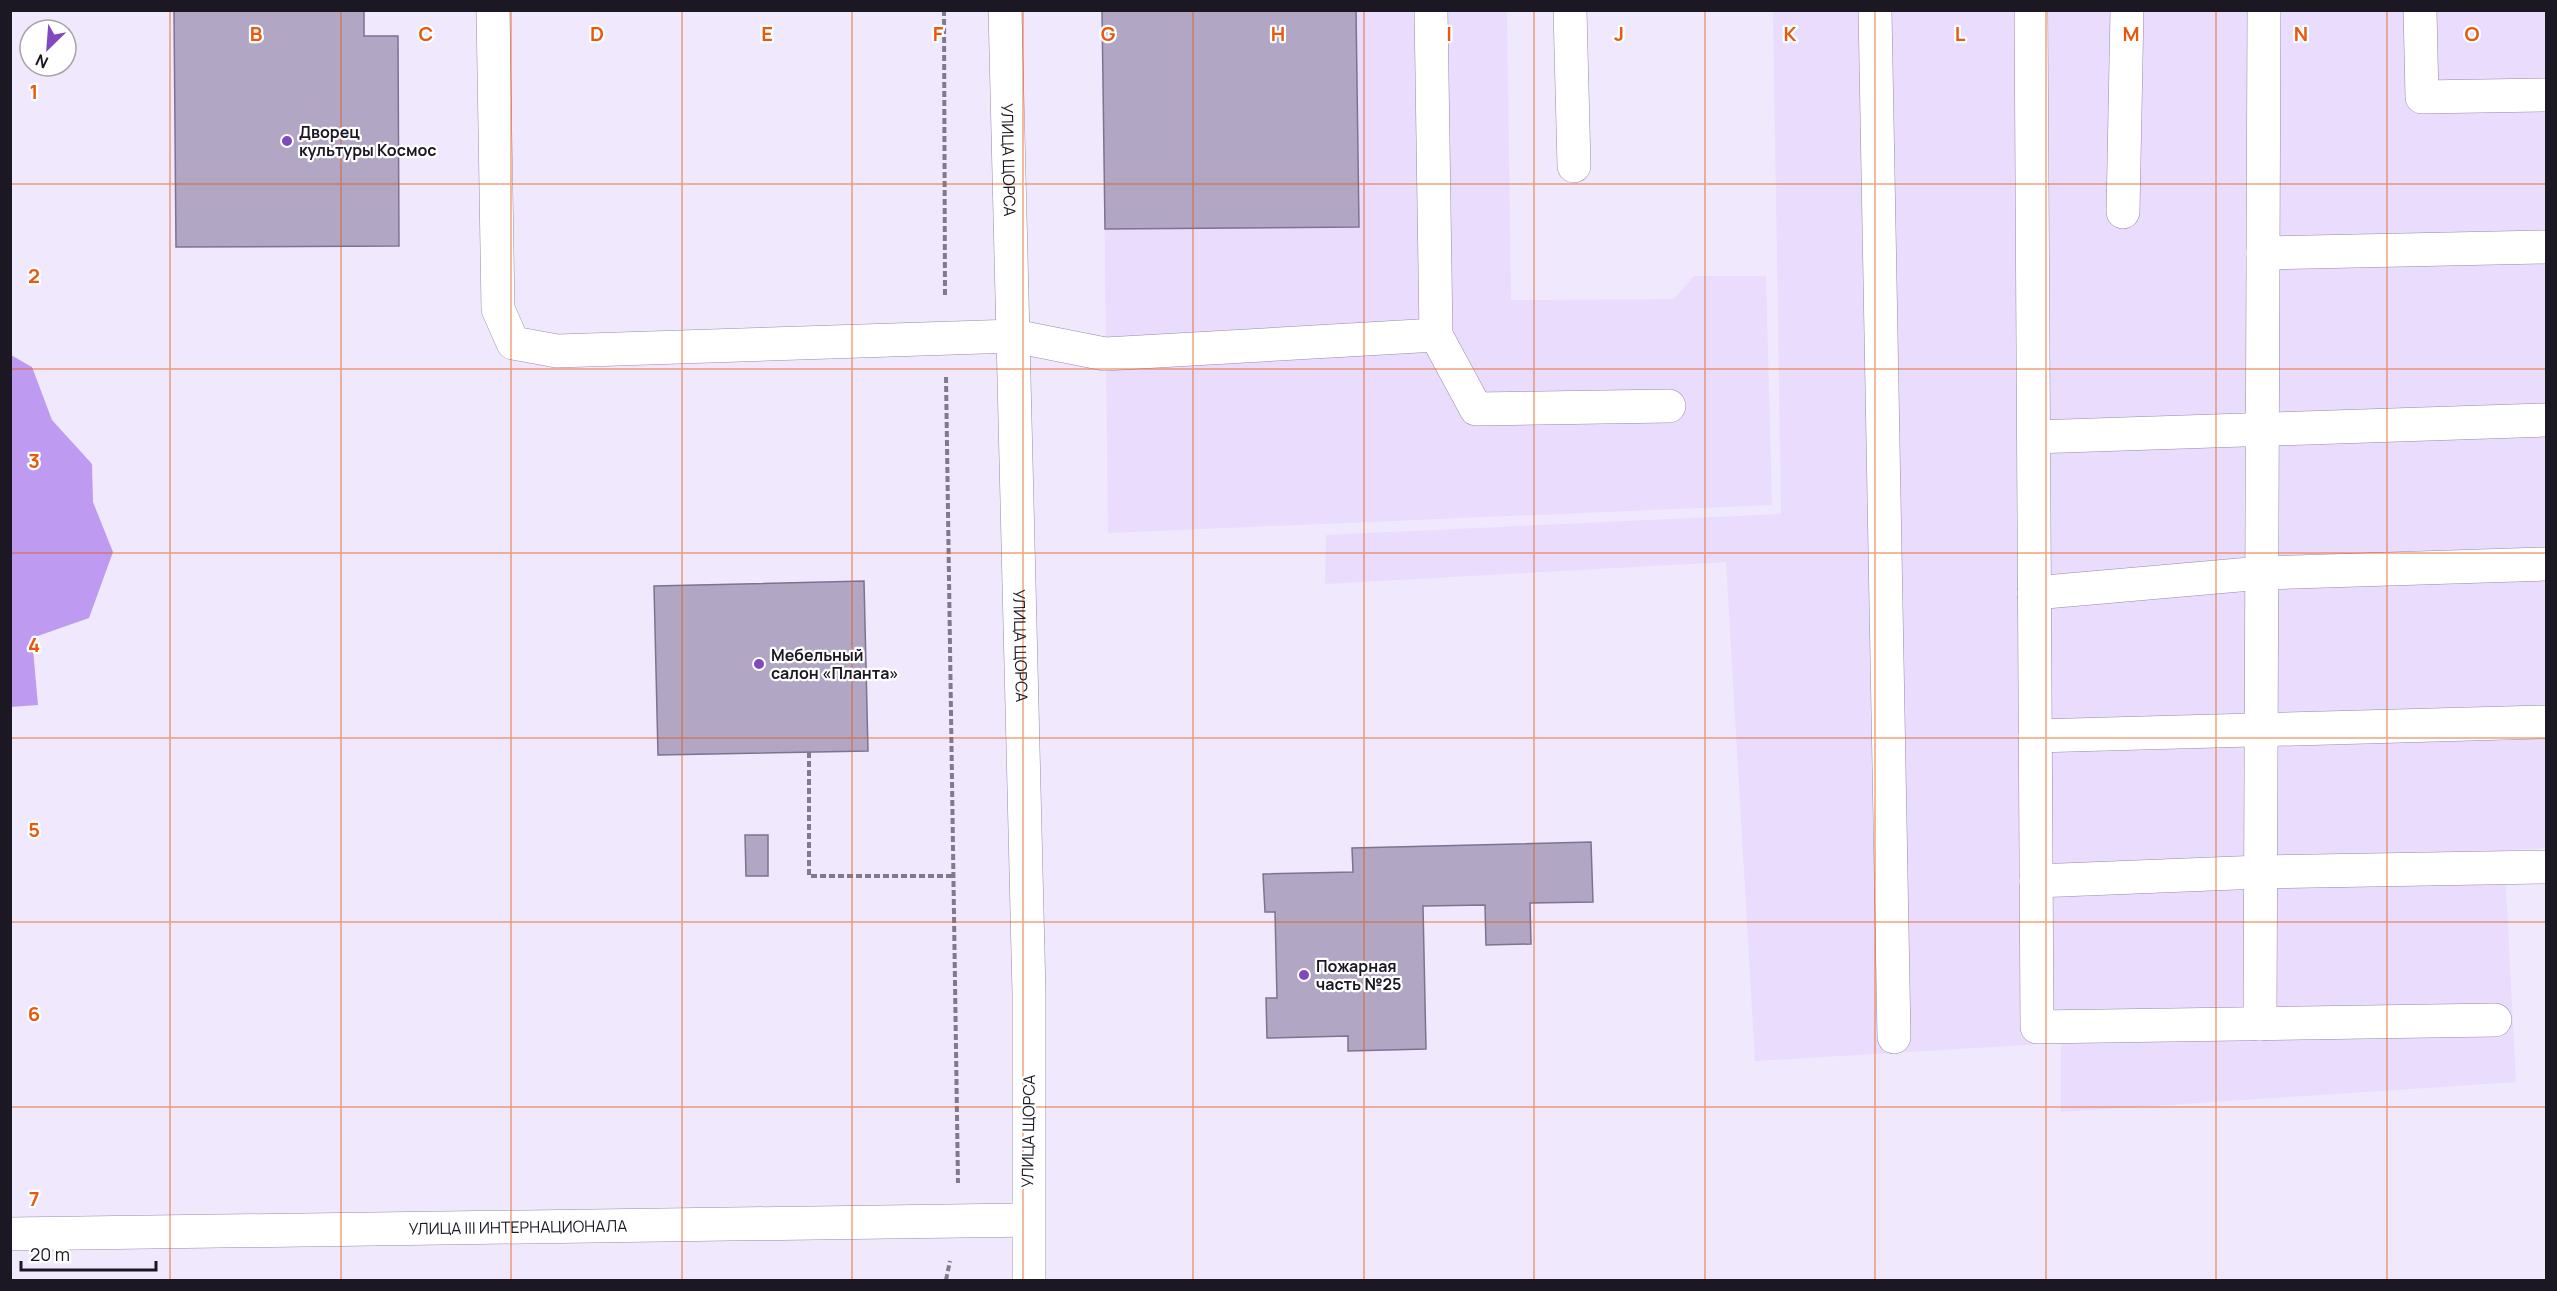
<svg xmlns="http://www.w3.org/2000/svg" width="2557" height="1291" viewBox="0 0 2557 1291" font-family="Manrope,sans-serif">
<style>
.built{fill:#e9dcfd}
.forest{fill:#be9bf0}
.building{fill:#b2a6c5;stroke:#7e7290;stroke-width:1.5}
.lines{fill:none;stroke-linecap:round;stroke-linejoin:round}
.minor-casing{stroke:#968aa8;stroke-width:34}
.path{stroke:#807b8a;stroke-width:4;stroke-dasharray:6 3;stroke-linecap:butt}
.minor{stroke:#fff;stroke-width:33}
.grid{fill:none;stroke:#e8590c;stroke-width:1.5;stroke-opacity:0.55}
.poi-dot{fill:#8249bf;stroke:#fff;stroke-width:2}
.labels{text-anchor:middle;stroke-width:4.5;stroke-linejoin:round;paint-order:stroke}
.poi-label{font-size:16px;font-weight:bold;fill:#1c1823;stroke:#fff;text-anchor:start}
.street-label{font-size:16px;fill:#1c1823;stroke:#fff}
.grid-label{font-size:20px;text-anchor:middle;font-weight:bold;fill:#e8590c;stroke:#fff;stroke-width:4.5;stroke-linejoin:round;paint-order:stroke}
</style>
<rect width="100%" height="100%" fill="#f0e9fd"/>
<path class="built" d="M1102,11H1507L1511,300L1674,299L1694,276H1766L1772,505L1108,533Z
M1773,11H2546V848L2504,850L2516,1082L2061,1112V1043L1755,1061L1726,562L1325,584L1326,535L1781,514Z"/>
<path class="forest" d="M11,355L32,367L52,420L92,464L93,502L113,552L89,618L32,638L38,705L11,707Z"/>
<path class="building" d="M174,10H364V36H398L399,246L176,247Z
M1102,10H1356L1359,227L1105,229Z
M864,581L868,751L658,755L654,586Z
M745,835H768V876H746Z
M1591,842L1593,902L1530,903L1531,944L1486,945L1485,905L1423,906L1426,1049L1348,1051V1036L1267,1038L1266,998H1277L1275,912H1265L1263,874L1353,872L1352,848Z"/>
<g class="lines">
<g class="minor-casing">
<g id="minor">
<path d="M493,10L498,309L513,343L557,351L1014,336L1105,354L1436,335L1431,10"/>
<path id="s1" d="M1005,10L1029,993V1280"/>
<path d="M1570,10L1574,166"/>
<path d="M1875,10L1894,1037"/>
<path d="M2031,10L2037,1027L2495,1020"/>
<path d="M2420,10L2422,97L2546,95"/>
<path d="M2123,212L2127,10"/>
<path d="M2263,253L2546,247"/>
<path d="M1436,335L1476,409L1669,406"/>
<path d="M2034,437L2546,420"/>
<path d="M2034,593L2262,573L2546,564"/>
<path d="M2035,736L2546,722"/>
<path d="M2036,881L2261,872L2546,867"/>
<path d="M2260,1024L2264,10"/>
<path id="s2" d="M10,1234L1027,1220"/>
</g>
</g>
<path class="path" d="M944,10L945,298
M946,377L958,1183
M809,752V876H954
M946,1280L950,1261"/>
<use href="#minor" class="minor"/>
</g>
<path class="grid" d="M170,10V1280M341,10V1280M511,10V1280M682,10V1280M852,10V1280M1023,10V1280M1193,10V1280M1364,10V1280M1534,10V1280M1705,10V1280M1875,10V1280M2046,10V1280M2216,10V1280M2387,10V1280M10,184H2546M10,369H2546M10,553H2546M10,738H2546M10,922H2546M10,1107H2546"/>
<g class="poi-dot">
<circle cx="287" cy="141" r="6"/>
<circle cx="759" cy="664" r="6"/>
<circle cx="1304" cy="975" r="6"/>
</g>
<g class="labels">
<g class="poi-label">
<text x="299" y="138">Дворец<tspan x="299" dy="18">культуры Космос</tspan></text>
<text x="771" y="661">Мебельный<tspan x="771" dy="18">салон «Планта»</tspan></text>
<text x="1316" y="972">Пожарная<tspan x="1316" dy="18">часть №25</tspan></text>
</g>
<g class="street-label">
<text dy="6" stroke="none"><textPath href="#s1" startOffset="150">УЛИЦА ЩОРСА</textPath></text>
<text dy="6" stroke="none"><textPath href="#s1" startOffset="636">УЛИЦА ЩОРСА</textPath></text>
<text transform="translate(1028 1131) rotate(-89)" y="6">УЛИЦА ЩОРСА</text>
<text dy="6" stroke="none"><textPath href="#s2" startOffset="508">УЛИЦА III ИНТЕРНАЦИОНАЛА</textPath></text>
</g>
</g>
<g class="grid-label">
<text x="256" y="41">B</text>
<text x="426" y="41">C</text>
<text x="597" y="41">D</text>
<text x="767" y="41">E</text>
<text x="938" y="41">F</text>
<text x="1108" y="41">G</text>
<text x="1278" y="41">H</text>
<text x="1449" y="41">I</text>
<text x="1619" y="41">J</text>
<text x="1790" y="41">K</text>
<text x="1960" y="41">L</text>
<text x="2131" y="41">M</text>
<text x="2301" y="41">N</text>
<text x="2472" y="41">O</text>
<text x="34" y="99">1</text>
<text x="34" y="283">2</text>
<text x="34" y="468">3</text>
<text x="34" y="652">4</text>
<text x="34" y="837">5</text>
<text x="34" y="1021">6</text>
<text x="34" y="1206">7</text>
</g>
<rect width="2557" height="1291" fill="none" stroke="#1c1823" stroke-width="24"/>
<g transform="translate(48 48) rotate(205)"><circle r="28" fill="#ffffff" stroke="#a4a3a7" stroke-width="1.5"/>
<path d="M0-4.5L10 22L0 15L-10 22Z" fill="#8249bf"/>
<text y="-9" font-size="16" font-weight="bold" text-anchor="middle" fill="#1c1823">N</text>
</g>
<path d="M21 1261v9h135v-9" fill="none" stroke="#1c1823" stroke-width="3"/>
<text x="30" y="1261" font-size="18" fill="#1c1823" stroke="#ffffff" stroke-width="4.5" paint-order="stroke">20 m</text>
</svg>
